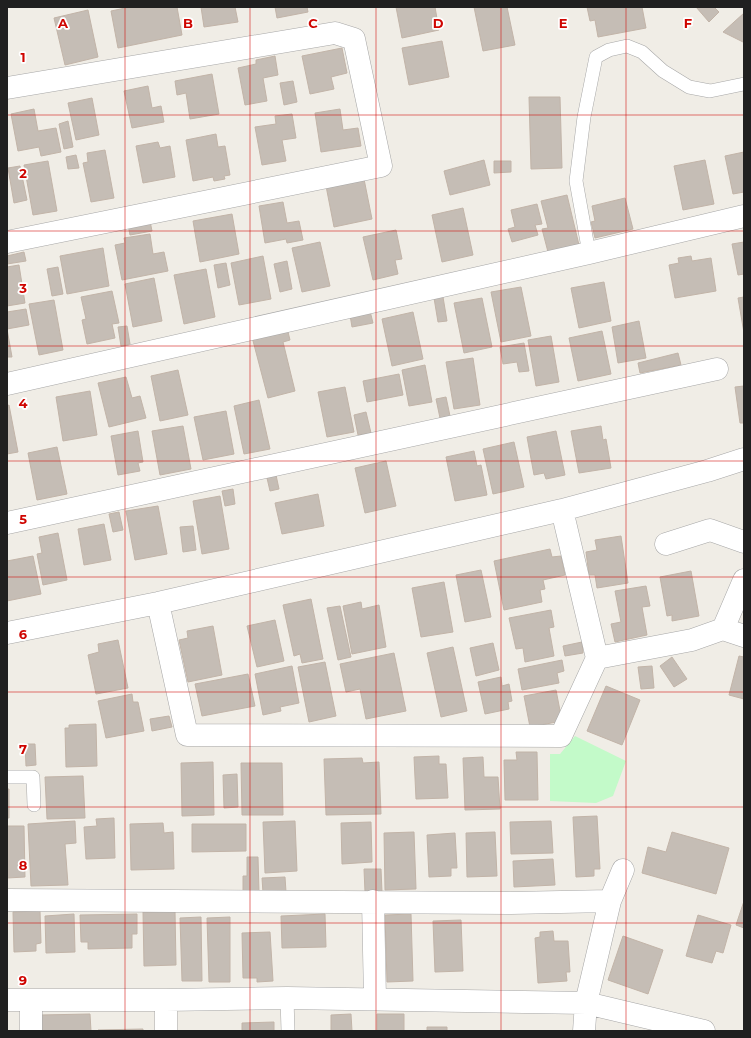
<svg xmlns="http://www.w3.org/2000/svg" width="751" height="1038" viewBox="0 0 751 1038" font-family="Montserrat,sans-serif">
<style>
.park{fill:#c3fac9}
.building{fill:#c5bdb5;stroke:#c2b4a8}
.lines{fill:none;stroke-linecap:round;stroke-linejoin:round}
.service-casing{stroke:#a7a7a7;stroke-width:14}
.minor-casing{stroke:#a7a7a7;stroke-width:23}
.service{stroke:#fff;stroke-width:13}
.minor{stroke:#fff;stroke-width:22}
.grid{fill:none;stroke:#cf0500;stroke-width:1;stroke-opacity:0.55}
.grid-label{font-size:13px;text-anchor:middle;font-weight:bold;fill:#cf0500;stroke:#fff;stroke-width:3.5;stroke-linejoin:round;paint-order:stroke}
</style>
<rect width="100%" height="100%" fill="#f0ede6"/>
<path class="park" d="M575,736L626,761L613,796L596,803L550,801V754H560Z"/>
<path class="building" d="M130,7H177L182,35L118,48L111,11Z
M201,7H235L238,22L204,27Z
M275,7H307L308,12L277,18Z
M396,7H435L439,30L402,38Z
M474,7H507L515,45L483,51Z
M587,7H642L646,28L598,37L595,20L590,21Z
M696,7H714L719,12L709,22Z
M88,10L98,57L65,65L54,18Z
M744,13V41L743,42L723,32Z
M442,41L449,77L409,85L402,48Z
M342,48L347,73L331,77L334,89L310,94L302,56Z
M275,56L278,75L263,78L267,101L245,105L238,68L256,64V60Z
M212,74L219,114L190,119L186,93L177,95L175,81Z
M293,81L297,102L284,105L280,83Z
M148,86L152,108L161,106L164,122L132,128L124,91Z
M529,97H560L562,168L531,169Z
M92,98L99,135L76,140L68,103Z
M34,109L38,131L56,128L61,152L41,156L39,147L18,151L11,114Z
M340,109L343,130L358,128L361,146L321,152L315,113Z
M292,114L296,138L282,140L286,161L262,165L255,127L276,124L275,116Z
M68,121L73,147L64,149L59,124Z
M216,134L218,147L225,146L230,175L224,176L225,179L214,181L213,177L193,181L186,140Z
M158,142L160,148L170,146L175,177L143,183L136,146Z
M105,150L114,198L91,202L83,163L88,162L87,153Z
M744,152V192L733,194L725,156Z
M76,155L79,168L68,169L66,157Z
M484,160L490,185L450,195L444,171Z
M705,160L714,204L683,210L674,166Z
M48,161L57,211L33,215L24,165Z
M494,161H511V172L494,173Z
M20,166L27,200L14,203L8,168Z
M364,179L372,219L334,227L326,186Z
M567,195L579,245L548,252L542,229L548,228L541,201Z
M625,198L633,229L595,238L591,222L595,221L592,206Z
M283,202L287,223L299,221L303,240L287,243L286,239L265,243L259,206Z
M537,204L542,224L535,225L538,235L512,242L508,229L515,227L511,210Z
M463,208L473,255L442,262L432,215Z
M232,214L239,254L200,262L193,221Z
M150,221L152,231L130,235L128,225Z
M396,230L402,259L395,260L398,274L373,280L363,237Z
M150,234L153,254L164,252L168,271L122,280L115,245L125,243L124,238Z
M320,242L330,286L302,292L292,248Z
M744,242V274L738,275L732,244Z
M103,248L109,286L67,294L60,256Z
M24,252L26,261L7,264V256Z
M263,256L271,299L239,305L231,263Z
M691,256L692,261L711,258L716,291L675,298L669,265L679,263L678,258Z
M287,261L292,289L280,292L274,264Z
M226,263L230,285L218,288L214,265Z
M19,265L25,303L7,306V267Z
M58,267L63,294L52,296L47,269Z
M206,269L215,317L184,324L174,275Z
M154,278L162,321L133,327L125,284Z
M604,282L611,321L579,328L571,288Z
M521,287L531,336L501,342L491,292Z
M112,291L119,323L112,324L115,338L87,344L82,320L86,319L81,297Z
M443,297L447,321L438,322L434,298Z
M744,297V333L738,298Z
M482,298L492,347L464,353L454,303Z
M54,300L63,350L39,355L29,304Z
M26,309L29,325L7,329L12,357H7V312Z
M370,311L373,323L352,327L350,315Z
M413,312L423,359L392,366L382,319Z
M639,321L646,358L618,363L612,327Z
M127,326L130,344L121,346L118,327Z
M287,328L290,340L283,342L295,391L268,398L252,337Z
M602,331L611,374L578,381L569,338Z
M551,336L559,382L536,386L528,340Z
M524,343L529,371L519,372L517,362L503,364L500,347Z
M678,353L681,365L640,373L638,363Z
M473,358L480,405L454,409L446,362Z
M425,365L432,402L409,406L402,370Z
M178,370L188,415L160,421L151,376Z
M399,374L403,395L367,402L363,381Z
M126,377L132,398L140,396L146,418L109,427L98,383Z
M744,386V423H740L735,387Z
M345,387L354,432L327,437L318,392Z
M90,391L97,435L63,441L56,397Z
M446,397L450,416L440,418L436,399Z
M259,400L270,449L244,454L234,406Z
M9,405L18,452L7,454V406Z
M226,411L234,454L203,460L194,417Z
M366,412L371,433L358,435L354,415Z
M183,426L191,469L160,475L152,431Z
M601,426L603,440L606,439L611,468L579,473L571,431Z
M138,431L143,462L138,463L140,471L118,475L111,436Z
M556,431L565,475L546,479L544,473L534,475L527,437Z
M514,442L524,487L493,494L483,449Z
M57,447L67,494L37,500L28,453Z
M474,451L477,466L481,465L487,495L455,501L446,457Z
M386,461L396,506L365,513L355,468Z
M276,475L279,489L270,491L267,478Z
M233,489L235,504L225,506L222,491Z
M318,494L324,526L282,534L275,503Z
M220,496L229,549L202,554L193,501Z
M158,506L167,554L135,560L126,511Z
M119,512L123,530L113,532L109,514Z
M104,524L111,560L84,565L78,529Z
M193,526L196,550L183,552L180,527Z
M58,533L67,580L43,585L37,554L42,553L39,537Z
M621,536L628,583L597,588L595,575H589L586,552L597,550L595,540Z
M550,549L552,557L561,556L565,575L543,580L545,589L540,590L542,602L504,610L494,561Z
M33,556L41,594L7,601V561Z
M481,570L491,617L465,622L456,575Z
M691,571L699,616L672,621V615L667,616L660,577Z
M444,582L453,632L421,637L412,588Z
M646,586L650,606L642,607L647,635L615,642L611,624L621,622L615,591Z
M311,599L323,659L302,663L300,654L294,656L283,605Z
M361,602L362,609L379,605L386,647L352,654L343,606Z
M340,606L351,657L338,660L327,608Z
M551,610L554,627L549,628L554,656L525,662L523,648L516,649L509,618Z
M275,620L284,661L257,667L247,626Z
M213,626L222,675L188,682L179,640L188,638L187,631Z
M118,640L128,688L96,694L88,655L99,652L98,644Z
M582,642L583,653L565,656L563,646Z
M493,643L499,670L476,676L470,648Z
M453,647L467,711L441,717L427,653Z
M394,653L406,711L366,719L360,689L346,692L340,664Z
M739,656L744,657V699L729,695Z
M672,657L687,679L674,687L660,666Z
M562,660L564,671L557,673L559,683L522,690L518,669Z
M325,662L336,716L309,722L298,667Z
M292,666L299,703L280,707L281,711L263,715L255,674Z
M652,666L654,688L641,689L638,667Z
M248,674L255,706L202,716L195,684Z
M501,677L502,686L509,684L512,701L508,702L509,709L485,714L478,682Z
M606,686L640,700L622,745L587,731Z
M556,690L562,721L530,727L524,696Z
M132,694L133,702H138L144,731L106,738L98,701Z
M169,716L172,727L152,731L150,719Z
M96,724L97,766L66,767L65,728H69V725Z
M25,744H35L36,765L26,766Z
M516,752H537L538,800H505L504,760H517Z
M439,756V764H446L448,798L416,799L414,757Z
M483,757L484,777H498L500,809L465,810L463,758Z
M362,758L363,763L379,762L381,814L326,815L324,759Z
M213,762L214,815L182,816L181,763Z
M241,763H282L283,815H242Z
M237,774L238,807L224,808L223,775Z
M83,776L85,818L47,819L45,777Z
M7,789H9V818H7Z
M597,816L600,869H594V876L576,877L573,817Z
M114,818L115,858L86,859L84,827L97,826L96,819Z
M75,821L76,843L65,844L68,885L31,886L28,824Z
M295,821L297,871L265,873L263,822Z
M551,821L553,853L511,854L510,822Z
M371,822L372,862L342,864L341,823Z
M163,823L164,833L173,832L174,869L131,870L130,824Z
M192,824H246V851L192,852Z
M7,826H24L25,877L7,878Z
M414,832L416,889L385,890L384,833Z
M495,832L497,876L467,877L466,833Z
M672,832L729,848L716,894L642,873L648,847L666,852Z
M455,833L457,868H451V876L429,877L427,835Z
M247,857H258L259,892H243V876H247Z
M553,859L555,885L514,887L513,861Z
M364,869H381L382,892H365Z
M285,877L286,892L263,893L262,878Z
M744,901V928L736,925Z
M40,911L41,943L36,944V951L14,952L13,912Z
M175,911L176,965L144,966L143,912Z
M74,914L75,952L46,953L45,916Z
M137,914V934H132V948L88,949V942H81L80,915Z
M325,914L326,947L282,948L281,916Z
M411,914L413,981L387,982L385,915Z
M698,915L731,925L723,953L716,951L712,963L686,956Z
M201,917L202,981H182L180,918Z
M230,917V982H209L207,918Z
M461,920L463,971L435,972L433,921Z
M553,931L554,941H568L570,972H566L567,981L538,983L535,938L540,937V932Z
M270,932L273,981L257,982V978H243L242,933Z
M623,936L663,950L648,994L608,980Z
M90,1014L91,1031H41L40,1015Z
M351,1014L352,1031H331V1015Z
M377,1014H404V1031H377Z
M274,1022V1031H242V1023Z
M427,1027H447V1031H427Z
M143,1029V1031H98V1030Z"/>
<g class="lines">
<g class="service-casing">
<path id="service" d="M589,253L576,181L584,117L596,57L609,50L627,46L642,52L663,71L689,87L710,91L744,84
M7,777H33L34,805
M287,998L288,1031"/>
</g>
<g class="minor-casing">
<path id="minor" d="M7,88L335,33L354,39L381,166L7,242
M7,384L589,253L744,216
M562,510L597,658
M7,523L717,369
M666,544L710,530L744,542
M158,603L187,735L561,736L597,658L692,640L723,629L744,636
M723,629L744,580
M7,633L158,603L562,510L707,471L744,459
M7,900L511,903L610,901
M373,901L375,999
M7,1000H166L287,998L586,1003L704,1031
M31,1031V1000
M166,1031V1000
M584,1031L586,1003L610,901L623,870"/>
</g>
<use href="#service" class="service"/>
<use href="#minor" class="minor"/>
</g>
<path class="grid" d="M125,7V1031M250,7V1031M376,7V1031M501,7V1031M626,7V1031M7,115H744M7,231H744M7,346H744M7,461H744M7,577H744M7,692H744M7,807H744M7,923H744"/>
<g class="grid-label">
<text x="63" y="28">A</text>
<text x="188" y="28">B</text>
<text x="313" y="28">C</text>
<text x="438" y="28">D</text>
<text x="563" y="28">E</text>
<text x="688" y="28">F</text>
<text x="23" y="62">1</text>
<text x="23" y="178">2</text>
<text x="23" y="293">3</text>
<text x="23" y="408">4</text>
<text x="23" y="524">5</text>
<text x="23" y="639">6</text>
<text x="23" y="754">7</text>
<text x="23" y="870">8</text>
<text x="23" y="985">9</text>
</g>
<rect width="751" height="1038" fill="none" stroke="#202020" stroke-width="16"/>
</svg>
